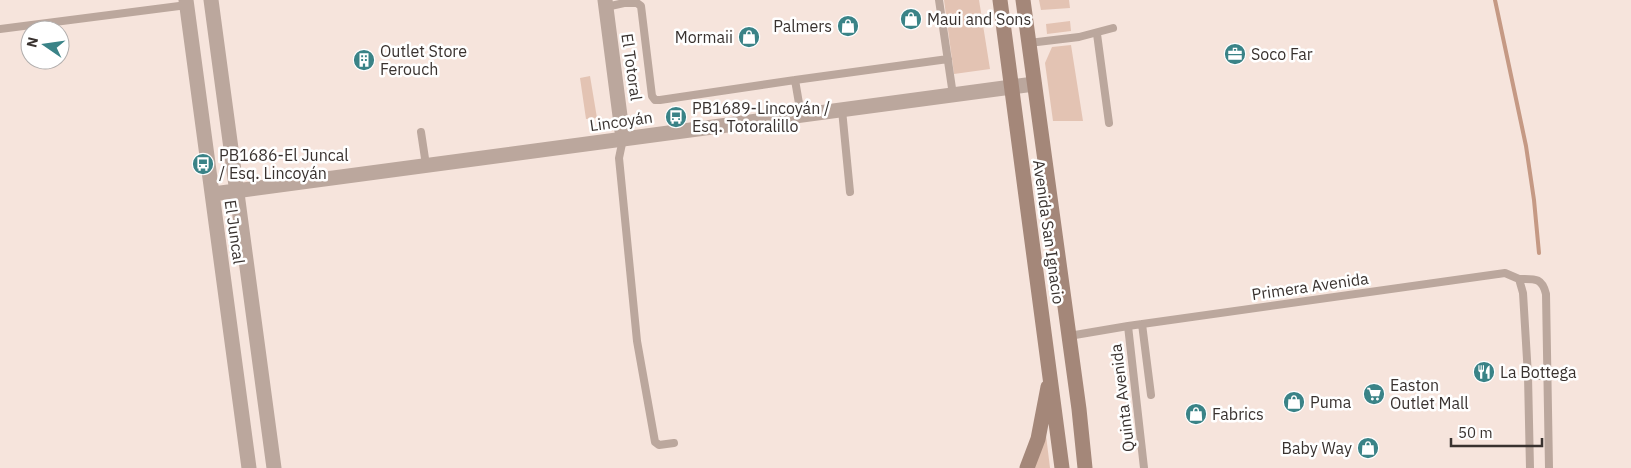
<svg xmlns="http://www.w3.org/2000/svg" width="1631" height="468" viewBox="0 0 1631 468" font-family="'IBM Plex Sans',sans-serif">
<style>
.green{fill:#e3c3b3}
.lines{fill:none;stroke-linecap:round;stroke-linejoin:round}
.stream{stroke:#c59984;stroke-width:4}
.lane{stroke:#bba79d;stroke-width:8}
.street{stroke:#bba79d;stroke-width:15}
.secondary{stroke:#a48779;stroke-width:15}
.labels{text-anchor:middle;stroke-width:5;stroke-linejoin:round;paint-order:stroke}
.poi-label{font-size:16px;fill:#39322f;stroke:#fff;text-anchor:start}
.street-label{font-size:16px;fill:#39322f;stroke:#fff}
</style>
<rect width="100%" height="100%" fill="#f6e4dc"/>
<path class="green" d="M944,0H979L990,69L954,74Z
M1039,0H1069L1070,8L1041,10Z
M1070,21L1071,31L1047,34L1046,24Z
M1071,45L1083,121H1053L1045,63L1052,47Z
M590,76L597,118L586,119L580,78Z
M1046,435L1050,468H1032Z"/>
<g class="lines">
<path class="stream" d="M1495,0L1526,146L1534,200L1539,253"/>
<path class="lane" d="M939,0L953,95
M606,7L624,3H637L641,6L652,96L655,100H660L795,80L948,59
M0,29L187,5
M1097,34L1109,123
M1029,43L1079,37L1113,28
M795,80L801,115
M842,110L850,192
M421,132L426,165
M623,139L619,158L637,341L655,442L659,445L674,443
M1519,279C1534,279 1542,277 1546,294L1549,468
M1142,324L1151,395
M1128,326L1144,468
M1069,336L1128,326L1505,273L1519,279L1523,293L1528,376L1530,468
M1528,376H1549"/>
<path class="street" d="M186,0L249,468
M211,0L274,468
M605,0L623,139
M213,194L1034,84"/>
<path class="secondary" d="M1000,0L1062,468
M1023,0L1079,409L1085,468
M1027,468L1038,439L1048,387"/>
</g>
<defs>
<g id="shop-disc" transform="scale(1.125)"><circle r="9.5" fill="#3a8387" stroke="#fff"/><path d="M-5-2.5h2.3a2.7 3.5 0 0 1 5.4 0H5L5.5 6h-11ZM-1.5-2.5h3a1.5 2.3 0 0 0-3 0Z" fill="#fff"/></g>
<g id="office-disc" transform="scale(1.125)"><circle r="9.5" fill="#3a8387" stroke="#fff"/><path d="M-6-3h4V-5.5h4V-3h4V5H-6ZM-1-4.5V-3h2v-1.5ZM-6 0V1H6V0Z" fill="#fff"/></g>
<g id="building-disc" transform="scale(1.125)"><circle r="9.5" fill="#3a8387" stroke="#fff"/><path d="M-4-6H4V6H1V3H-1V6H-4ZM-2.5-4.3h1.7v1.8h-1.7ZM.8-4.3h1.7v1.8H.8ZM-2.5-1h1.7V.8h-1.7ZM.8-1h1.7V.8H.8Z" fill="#fff"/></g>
<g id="bus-disc" transform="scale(1.125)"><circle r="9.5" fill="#3a8387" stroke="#fff"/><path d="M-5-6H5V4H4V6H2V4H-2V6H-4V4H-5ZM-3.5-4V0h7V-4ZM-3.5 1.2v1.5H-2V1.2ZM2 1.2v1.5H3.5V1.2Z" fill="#fff"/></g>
<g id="restaurant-disc" transform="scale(1.125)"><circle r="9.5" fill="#3a8387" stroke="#fff"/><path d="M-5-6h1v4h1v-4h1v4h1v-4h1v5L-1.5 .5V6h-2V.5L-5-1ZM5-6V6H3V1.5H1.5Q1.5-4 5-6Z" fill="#fff"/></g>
<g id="supermarket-disc" transform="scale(1.125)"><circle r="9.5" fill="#3a8387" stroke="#fff"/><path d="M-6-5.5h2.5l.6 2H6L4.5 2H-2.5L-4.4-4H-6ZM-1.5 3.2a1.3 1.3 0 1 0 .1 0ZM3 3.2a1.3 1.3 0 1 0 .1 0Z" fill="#fff"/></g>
</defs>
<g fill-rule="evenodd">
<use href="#shop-disc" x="911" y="19"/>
<use href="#shop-disc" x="848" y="26"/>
<use href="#shop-disc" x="749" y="37"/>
<use href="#office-disc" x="1235" y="54"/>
<use href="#building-disc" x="364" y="60"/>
<use href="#bus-disc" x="676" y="117"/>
<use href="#bus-disc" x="203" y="164"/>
<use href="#restaurant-disc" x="1484" y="372"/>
<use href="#supermarket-disc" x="1374" y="394"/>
<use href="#shop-disc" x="1294" y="402"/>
<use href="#shop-disc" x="1196" y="414"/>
<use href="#shop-disc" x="1368" y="448"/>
</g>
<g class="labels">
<g class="poi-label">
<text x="927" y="25">Maui and Sons</text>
<text x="832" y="32" text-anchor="end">Palmers</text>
<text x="733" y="43" text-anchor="end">Mormaii</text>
<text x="380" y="57">Outlet Store<tspan x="380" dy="18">Ferouch</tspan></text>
<text x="1251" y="60">Soco Far</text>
<text x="692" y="114">PB1689-Lincoyán /<tspan x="692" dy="18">Esq. Totoralillo</tspan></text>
<text x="219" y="161">PB1686-El Juncal<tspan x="219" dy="18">/ Esq. Lincoyán</tspan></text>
<text x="1500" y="378">La Bottega</text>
<text x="1390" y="391">Easton<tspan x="1390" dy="18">Outlet Mall</tspan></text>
<text x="1310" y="408">Puma</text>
<text x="1212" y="420">Fabrics</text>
<text x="1352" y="454" text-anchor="end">Baby Way</text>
</g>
<g class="street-label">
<text transform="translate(632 67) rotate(82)" y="6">El Totoral</text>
<text transform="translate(621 121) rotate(-8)" y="6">Lincoyán</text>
<text transform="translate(235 232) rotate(82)" y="6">El Juncal</text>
<text transform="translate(1049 232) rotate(82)" y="6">Avenida San Ignacio</text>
<text transform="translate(1310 286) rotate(-8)" y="6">Primera Avenida</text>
<text transform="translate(1122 398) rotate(-97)" y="6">Quinta Avenida</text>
</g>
</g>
<g transform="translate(45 45) rotate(283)"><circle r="24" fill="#ffffff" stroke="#b0adac"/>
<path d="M0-4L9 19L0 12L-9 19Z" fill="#3a8387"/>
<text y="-8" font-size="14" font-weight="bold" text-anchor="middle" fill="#39322f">N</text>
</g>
<path d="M1451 438v8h91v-8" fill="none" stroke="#39322f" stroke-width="2.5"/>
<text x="1458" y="438" font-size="15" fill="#39322f" stroke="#ffffff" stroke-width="4" paint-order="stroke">50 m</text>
</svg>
